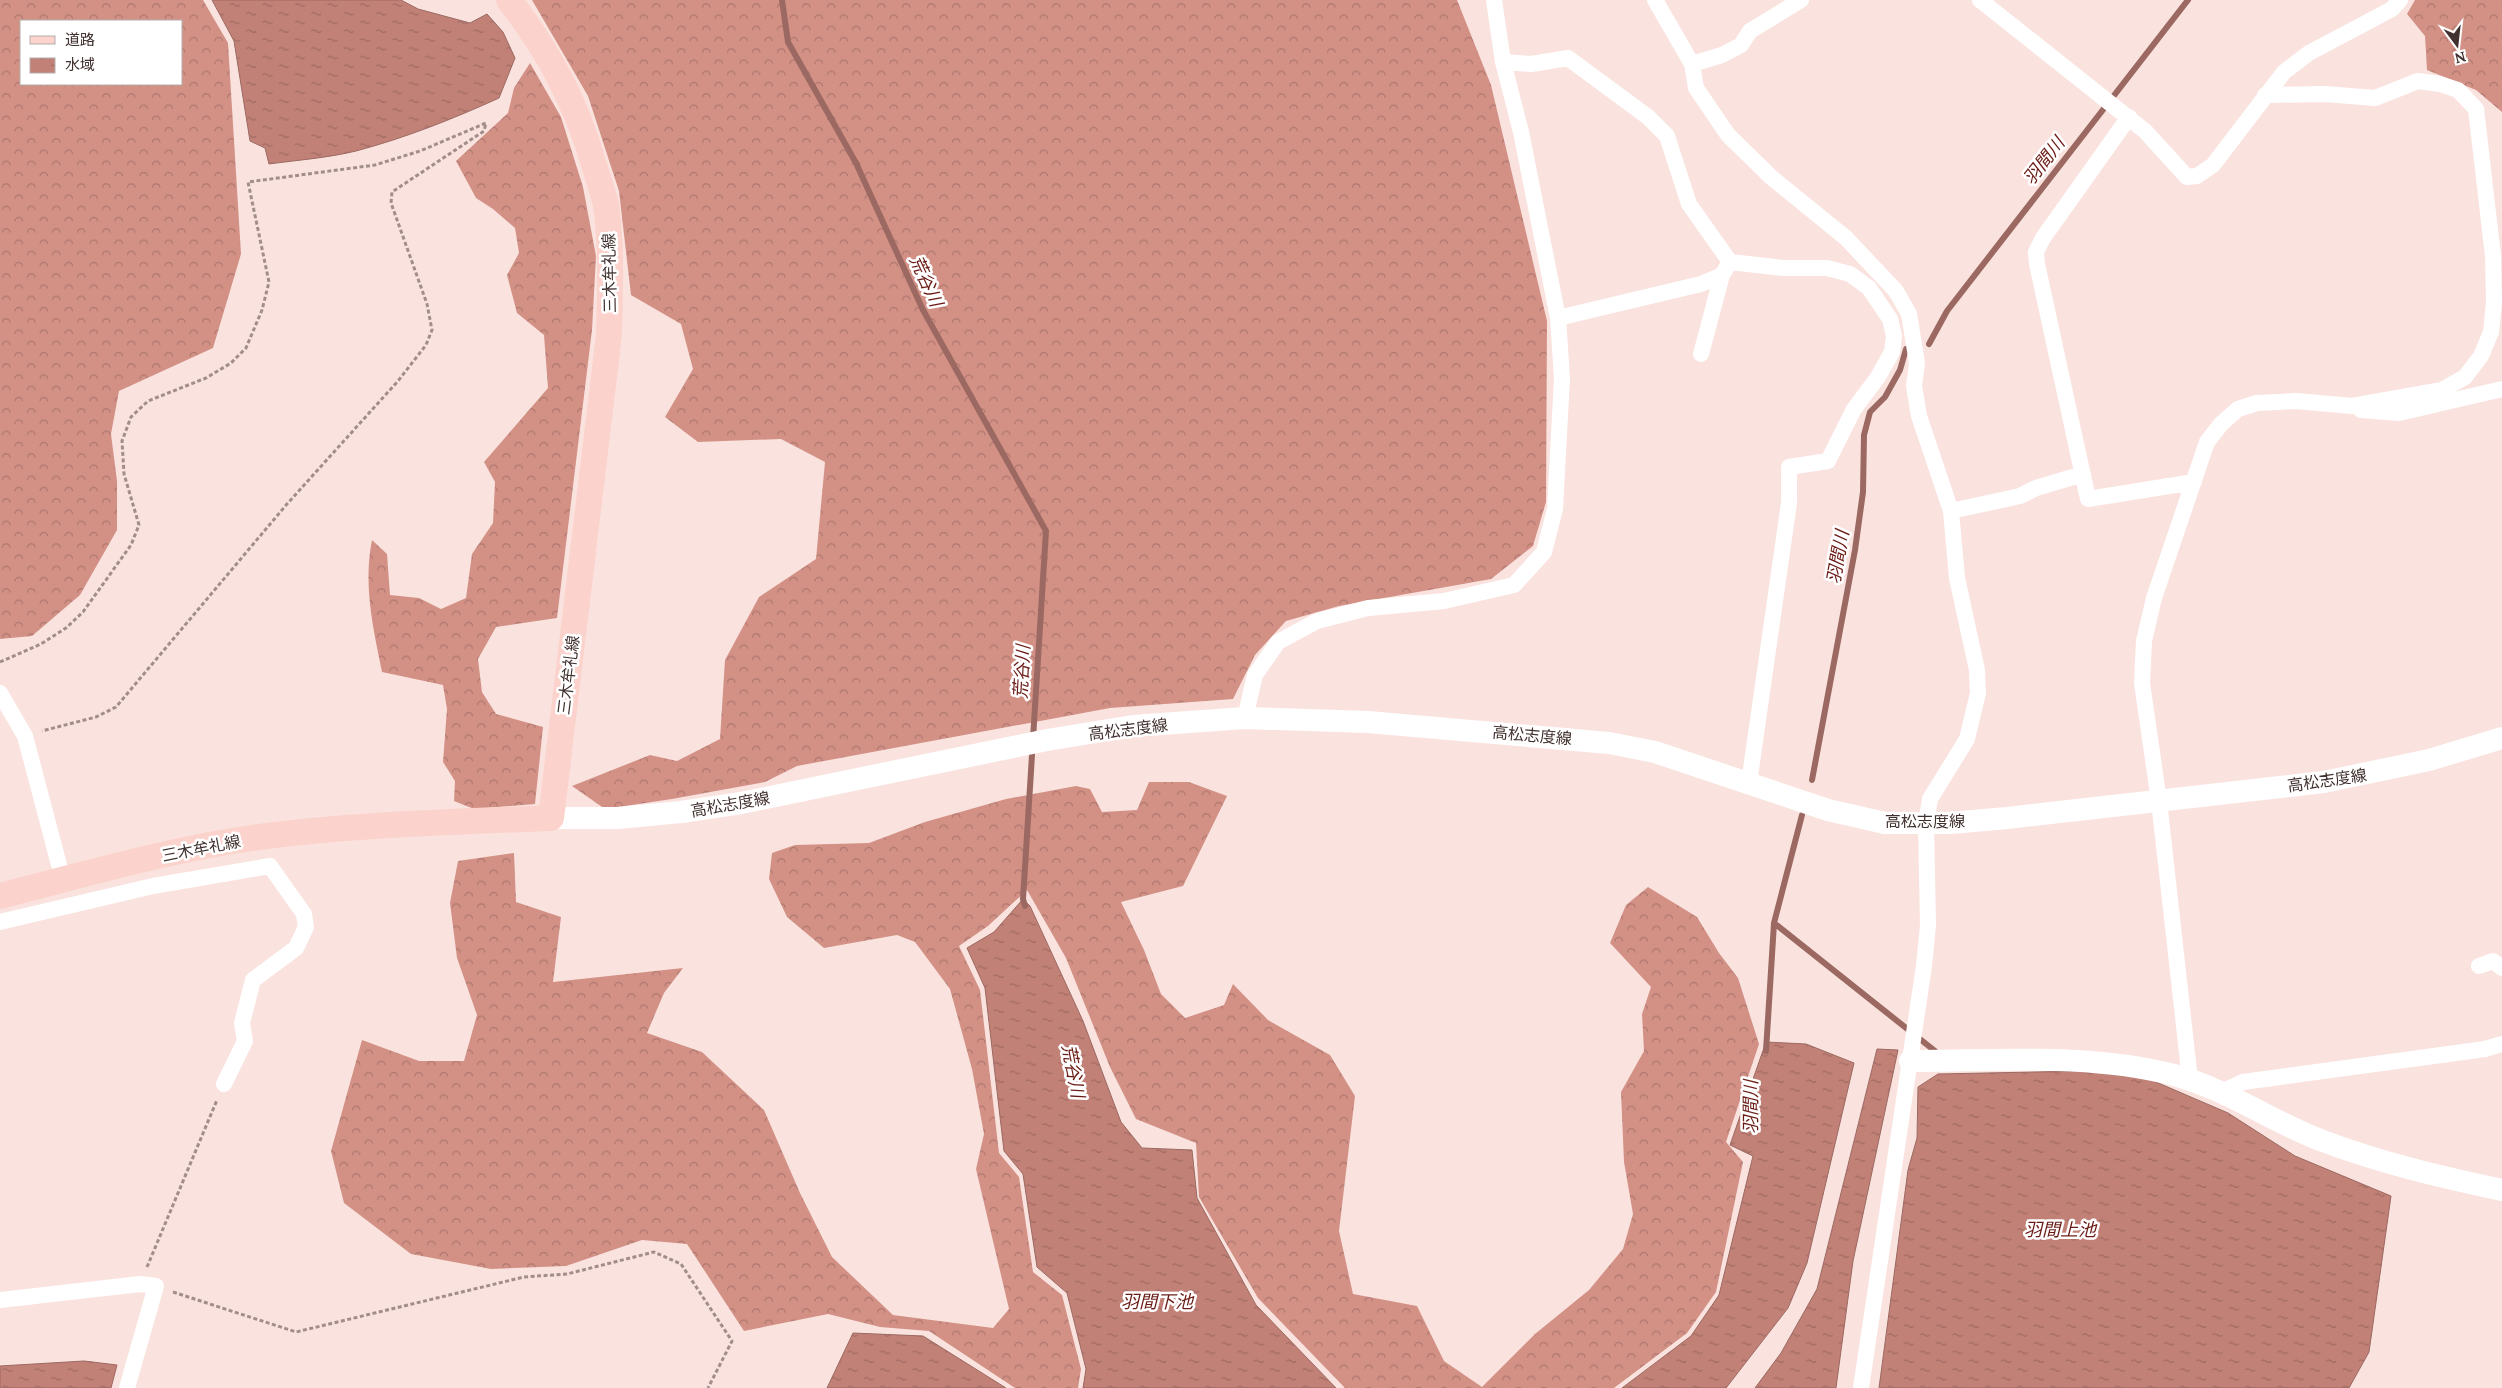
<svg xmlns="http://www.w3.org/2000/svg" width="2502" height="1388" viewBox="0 0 2502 1388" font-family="Lora,'Noto Sans JP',serif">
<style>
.forest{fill:url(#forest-crowns);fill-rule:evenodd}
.water{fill:url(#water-ripples);stroke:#9b6961}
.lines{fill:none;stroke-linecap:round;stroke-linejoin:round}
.stream{stroke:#9b6961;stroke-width:6}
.path{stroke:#a18e8b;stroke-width:3;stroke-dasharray:4 2.5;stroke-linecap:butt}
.street{stroke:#fff;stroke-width:16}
.secondary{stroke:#fff;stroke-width:22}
.primary{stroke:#fcd3cc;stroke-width:26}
.labels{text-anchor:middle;stroke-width:5;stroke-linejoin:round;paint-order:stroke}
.street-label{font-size:16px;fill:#40312f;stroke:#fff}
.water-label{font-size:18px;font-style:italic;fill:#6a1b14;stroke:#fff}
</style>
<defs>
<pattern id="forest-crowns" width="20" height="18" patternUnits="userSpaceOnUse" patternTransform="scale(1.25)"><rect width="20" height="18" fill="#d39186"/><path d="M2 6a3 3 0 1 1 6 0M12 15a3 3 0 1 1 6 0" fill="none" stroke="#ad776e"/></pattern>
<pattern id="water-ripples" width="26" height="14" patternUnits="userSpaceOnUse" patternTransform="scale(1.25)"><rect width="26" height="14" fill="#c28177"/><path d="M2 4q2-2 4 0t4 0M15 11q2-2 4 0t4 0" fill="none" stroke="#9f6a62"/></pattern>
</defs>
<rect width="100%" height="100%" fill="#fae3df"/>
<path class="forest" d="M0,0H203L228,43L241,254L213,348L119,391L111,434L117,481V530L80,595L32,636L0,639ZM21,21H181V84H21Z
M532,0H1457L1491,85L1547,321L1546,502L1533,546L1491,579L1339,606L1286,621L1255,655L1233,699L1110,708L797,766L765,782L672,799L605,809L572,786L650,755L677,761L720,739L725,660L759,597L816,559L825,462L781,439L698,442L665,417L693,369L681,324L631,295L619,191L588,96Z
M2415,0H2502V112L2476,90L2427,70L2425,36L2407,14Z
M530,63L561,117L583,187L596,256L592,330L557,618L496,627L478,659L482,692L496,714L543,727L535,804L474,809L454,801L455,781L443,762L447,709L443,685L382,672C373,628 363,585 372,540L387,554L390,595L419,598L441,609L466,598L472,554L493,523L495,482L484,462L548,388L544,335L517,313L507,275L519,253L515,228L493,209L476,198L456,161L508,113L514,88Z
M1149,782H1189L1227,796L1183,886L1121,902L1144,950L1161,994L1185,1018L1224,1005L1233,984L1268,1020L1330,1055L1355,1096L1339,1231L1353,1294L1417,1306L1444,1361L1482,1387L1535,1334L1589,1290L1623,1249L1633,1214L1624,1162L1621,1092L1644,1051L1642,1014L1651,987L1610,943L1626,905L1648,887L1697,917L1719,953L1738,978L1759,1044L1726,1142L1743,1162L1716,1292L1687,1333L1614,1388H1345L1258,1298L1199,1197L1196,1143L1136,1119L1110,1067L1066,958L1027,890L988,926L959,946L980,990L999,1153L1019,1177L1033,1272L1062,1295L1081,1369L1078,1388H1015L929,1331L880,1327L828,1314L744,1331L687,1244L642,1240L566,1266L491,1269L411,1254L344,1203L331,1151L362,1040L419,1061H464L477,1015L457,958L450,903L458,861L514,853L516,902L561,917L553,982L683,968L664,993L647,1033L702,1052L764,1110L800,1193L832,1257L893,1315L993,1328L1009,1309L976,1169L984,1134L972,1069L950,989L915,942L897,935L824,948L787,917L769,879L772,853L795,845L869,843L925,822L1006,799L1076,786L1090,789L1102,812L1137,810Z"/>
<path class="water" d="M212,0H401L418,9L470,23L487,14L503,32L515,58L499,98C453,119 405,138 356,151C327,158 298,160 269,164L265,148L250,141L234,41Z
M1023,899L1030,906L1083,1021L1121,1122L1142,1148L1192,1150L1197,1198L1256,1305L1336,1388H1083L1086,1369L1067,1293L1037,1267L1023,1174L1004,1151L985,988L967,948L994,932Z
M1766,1042L1806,1044L1854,1063L1807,1263L1788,1308L1726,1388H1622L1691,1336L1719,1295L1753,1156L1730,1145Z
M1877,1049L1898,1050L1853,1261L1836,1388H1755L1781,1353L1817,1289Z
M2084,1071L2142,1076L2228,1113L2295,1156L2391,1196L2369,1352L2349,1388H1879L1908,1170L1917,1138L1918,1087L1938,1074Z
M853,1333L923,1336L1006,1388H827Z
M84,1361L117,1365L111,1388H0V1366Z"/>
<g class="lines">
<path class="stream" d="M782,0L788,42L856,163L923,310L1046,531L1023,899L1025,906
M1929,344L1947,311L2188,0
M1812,780L1855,550L1863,492L1864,435L1870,412L1885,397L1900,370L1906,349
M1774,923L1935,1051L1938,1056
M1766,1051L1774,923L1802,815"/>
<path class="path" d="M0,662L41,644L66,628L83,612L131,545L139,525L124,474L122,441L131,417L148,401L206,378L231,363L246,348L262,310L269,282L248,182L375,165L420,151L486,123L484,131L392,192L391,203L427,304L432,330L426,345L398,381L287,504L116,707L96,717L42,731
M147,1267L217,1100
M173,1292L296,1332L524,1277L567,1274L654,1252L681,1264L732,1341L708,1388"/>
<path class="street" d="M1655,0L1692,64L1696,88L1728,135L1771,177L1846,238L1896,291L1909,314L1917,363L1914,386L1919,416L1951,511L1957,578L1977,670L1978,693L1967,739L1930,799L1926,824L1928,925L1924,966L1861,1388
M1980,0L2145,131L2187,177L2197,176L2213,165L2284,72L2309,53L2392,9L2400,0
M1503,62L1531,64L1568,58L1648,117L1667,136L1689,204L1730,262L1783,268H1827L1850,274L1869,288L1890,319L1894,336L1892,352L1878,377L1854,409L1828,461L1789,467V503L1749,783
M1692,64L1722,55L1741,45L1750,31L1801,0
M2129,117L2043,238L2036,252L2037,264L2088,499L2194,482
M1558,318L1701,284L1722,275L1730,262
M1701,354L1722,275
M2361,410L2399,413L2502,389
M1951,511L2020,496L2036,488L2083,474
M0,693L25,736L63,880
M1245,718L1255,675L1278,642L1317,621L1368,608L1444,601L1514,585L1544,552L1555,509L1562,378L1558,318L1521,132L1503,62L1494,0
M0,922L153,886L270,866L304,914L306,927L296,948L253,980L242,1023L245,1041L224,1084
M2479,966L2493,961L2502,968
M2190,1080L2159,801L2142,683L2144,641L2154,598L2207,442L2221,424L2238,409L2257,403L2296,401L2352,406L2442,390L2465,377L2481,356L2491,332L2494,302L2493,256L2476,109L2458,90L2440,84L2418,81L2375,98L2325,94L2265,95
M2221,1092L2243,1082L2485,1049L2502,1044
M0,1300L140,1284L156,1286L127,1388"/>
<path class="secondary" d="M551,818H618L681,812L741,803L1047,740L1133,726L1245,718L1368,722L1609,743L1655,752L1828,810L1885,823H1951L2007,818L2324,782L2429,760L2502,738
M1910,1061C1997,1061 2089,1053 2174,1075C2227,1089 2272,1122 2323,1141C2381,1163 2441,1177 2502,1190"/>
<path class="primary" d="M0,896C86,874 171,849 259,837C356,824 454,822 551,818L609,335C610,291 612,249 606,205C603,192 598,178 594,165C576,102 549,52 509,0"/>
</g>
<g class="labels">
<g class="street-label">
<text transform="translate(609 273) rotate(-91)" y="6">三木牟礼線</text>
<text transform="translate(568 675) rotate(-83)" y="6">三木牟礼線</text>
<text transform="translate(1128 729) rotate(-7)" y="6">高松志度線</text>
<text transform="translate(1532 735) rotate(5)" y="6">高松志度線</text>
<text transform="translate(2327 780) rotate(-8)" y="6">高松志度線</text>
<text transform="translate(730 804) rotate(-10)" y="6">高松志度線</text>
<text x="1925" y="827">高松志度線</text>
<text transform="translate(201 848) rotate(-11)" y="6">三木牟礼線</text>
</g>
<g class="water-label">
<text transform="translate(2044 161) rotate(-52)" y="6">羽間川</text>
<text transform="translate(926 281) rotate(65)" y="6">荒谷川</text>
<text transform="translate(1838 557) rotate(-80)" y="6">羽間川</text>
<text transform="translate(1022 672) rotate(-87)" y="6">荒谷川</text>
<text transform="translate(1073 1071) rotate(79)" y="6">荒谷川</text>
<text transform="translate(1751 1107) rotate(-90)" y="6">羽間川</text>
<text x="2060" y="1236">羽間上池</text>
<text x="1157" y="1308">羽間下池</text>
</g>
</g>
<rect x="20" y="20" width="162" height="65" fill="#ffffff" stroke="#b3adac"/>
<rect x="30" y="36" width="25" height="8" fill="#fcd3cc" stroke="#b3adac"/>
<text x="65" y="45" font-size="15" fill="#40312f">道路</text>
<rect x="30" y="58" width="25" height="15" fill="url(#water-ripples)" stroke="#b3adac"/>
<text x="65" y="70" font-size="15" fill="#40312f">水域</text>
<g transform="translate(2457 45) rotate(165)" stroke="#ffffff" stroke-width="4" paint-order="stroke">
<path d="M0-4L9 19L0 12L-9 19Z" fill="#40312f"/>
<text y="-8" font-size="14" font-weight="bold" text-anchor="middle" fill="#40312f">N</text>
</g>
</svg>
